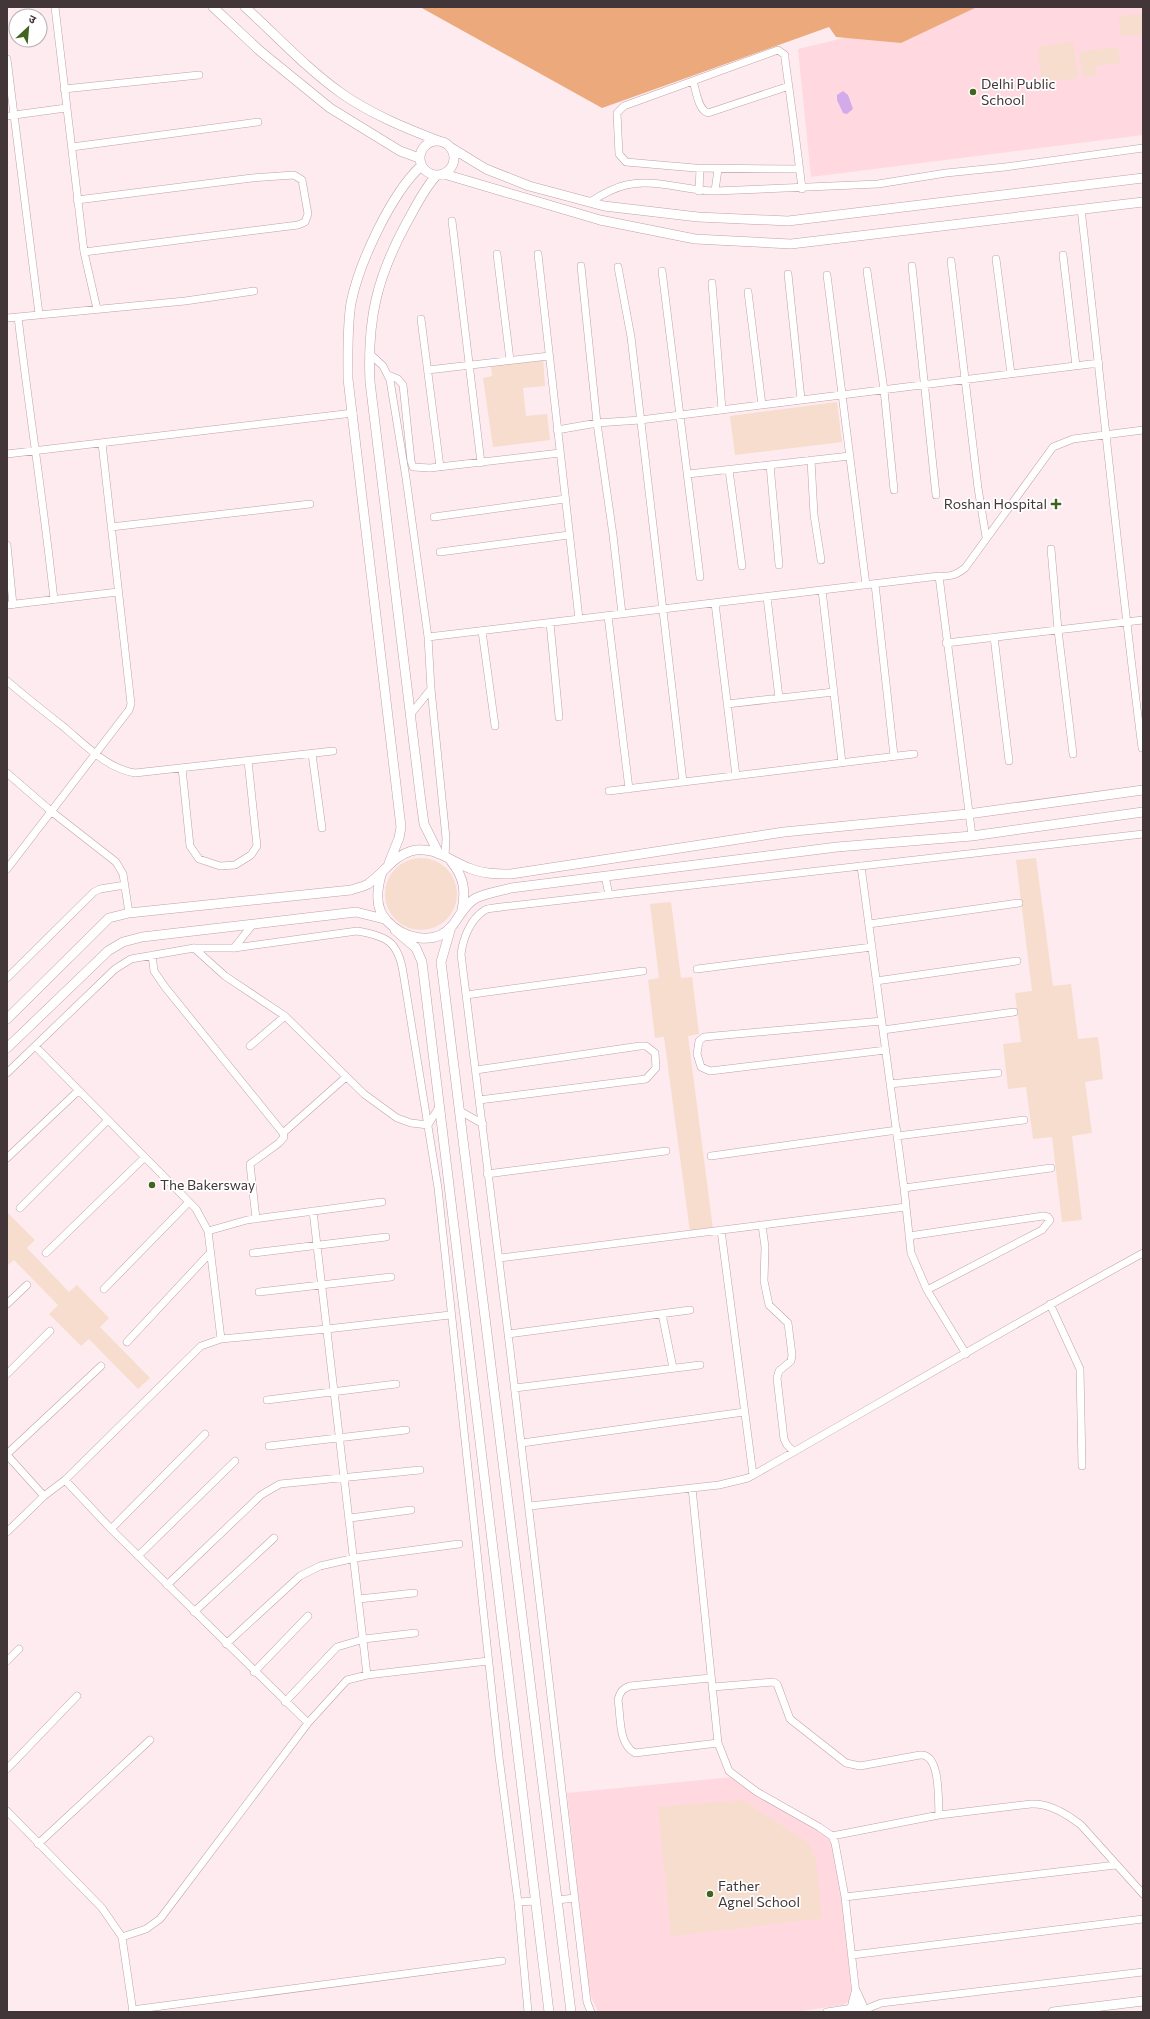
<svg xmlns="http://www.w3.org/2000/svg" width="1150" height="2019" viewBox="0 0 1150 2019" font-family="Commissioner,'Noto Sans Devanagari',sans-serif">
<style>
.built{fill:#ffd8e0}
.green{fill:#f7ddcd}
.forest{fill:#ecaa7c}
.water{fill:#d3aaea}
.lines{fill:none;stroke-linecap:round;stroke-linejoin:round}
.minor-casing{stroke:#bfa2a8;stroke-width:8}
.tertiary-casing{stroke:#bfa2a8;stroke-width:10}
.minor{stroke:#fff;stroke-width:7}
.tertiary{stroke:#fff;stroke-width:9}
.poi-dot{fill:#41651e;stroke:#fff;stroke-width:1.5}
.labels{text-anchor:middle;stroke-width:3.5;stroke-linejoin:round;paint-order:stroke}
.poi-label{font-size:14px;fill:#423639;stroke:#fff;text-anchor:start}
</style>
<rect width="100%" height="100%" fill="#feebef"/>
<path class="built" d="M973,7H1143V135L811,177L798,49Z
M734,1777L828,1837L833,1848L839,1878L845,1925L851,1988L849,2001L843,2005L795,2012H598L589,1991L567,1793Z"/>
<path class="green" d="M1143,14V34L1121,36L1119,16Z
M1073,42L1078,78L1042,82L1038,47Z
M1118,47L1120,63L1096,66L1097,76L1082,77L1079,52Z
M543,358L545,386L523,388L526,416L547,414L550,440L493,447L483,378L492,376L491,365Z
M837,402L842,442L735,455L730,416Z
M385 894a36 36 0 1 1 72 0a36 36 0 1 1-72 0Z
M1036,858L1053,986L1071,984L1078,1039L1098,1037L1103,1079L1085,1082L1092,1133L1072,1136L1082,1220L1062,1222L1052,1137L1033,1139L1026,1087L1008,1089L1003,1044L1021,1042L1015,993L1032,991L1016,860Z
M671,902L681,978L692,977L699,1034L688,1036L713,1229L690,1232L664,1037L655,1038L648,980L659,978L650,904Z
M7,1212L35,1240L27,1248L69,1292L77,1285L109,1318L100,1327L150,1378L138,1389L89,1339L81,1346L49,1314L58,1305L14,1260L7,1266Z
M743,1800L808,1843L816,1860L822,1918L671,1936L658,1807Z"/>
<path class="forest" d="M420,7H977L901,43L836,37L829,27L602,108Z"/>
<path class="water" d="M843,91L848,95L853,109L847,114L843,113L837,100V95Z"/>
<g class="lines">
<g class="minor-casing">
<path id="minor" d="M55,7L84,252L97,309
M7,59L39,314
M693,81C696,90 698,110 708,113L789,86
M64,89L199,75
M7,116L66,108
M72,147L258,122
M800,169L695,168L626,162L619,154L617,113L624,106L778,50L785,55V59C791,102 797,146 802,189
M699,191L700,168
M715,191L718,169
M77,200L252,178L294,175L302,180L308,214L305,222L298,225L84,252
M590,202C601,195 613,188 626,185C655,178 686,191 715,191L878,184L946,173L1005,167L1143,148
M1081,209C1102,389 1119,569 1142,748
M452,221L481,463
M497,254L510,360
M538,254L579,619
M1063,255L1076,366
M996,259L1011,374
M951,261L978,488L986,537
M581,266L597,423L613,535L622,614
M912,266L936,495
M618,267L631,337L683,782
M662,271L700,577
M867,271L884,390L894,490
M788,274L801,399
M827,275L866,585
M712,283L722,410
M748,292L762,405
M18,317C29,411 44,505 54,600
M7,318L185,301L254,291
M421,319L440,467
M369,353L383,366L390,380L406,478L428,637L431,689L446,838L445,856
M428,370L549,356
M388,375L398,379L403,385L411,461L413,467L430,468L560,453
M557,430L597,423L640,420L1099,363
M7,454L353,413
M811,460L814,515L821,560
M770,465L779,565
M729,470L742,566
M688,474L850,456
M434,517L565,499
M111,527L310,504
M7,545L13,605
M1051,549L1058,630L1073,754
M440,552L569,535
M939,576L972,836
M875,584L894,756
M822,590L842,763
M767,597L779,698
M715,603L736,776
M7,605L118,592
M608,616L629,789
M550,623L559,717
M482,631L495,726
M428,637L939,576C950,577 956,575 965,568L1053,447L1073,439L1143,430
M994,637L1009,761
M946,643L1143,620
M7,681C26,697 46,713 65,728C85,745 108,769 135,773L333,751
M727,704L834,692
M410,715L431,689
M312,754L322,828
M182,768L190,846L199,859L220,866L235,865L251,855L257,846L248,761
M7,773L52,812L116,862L123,874L129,913
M609,791L914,754
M861,866L904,1188L911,1253L927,1290L966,1354
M7,869L129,710L131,704L102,443
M605,876L609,895
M869,924L1019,903
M194,948L225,976L285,1016L364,1094L397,1118L411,1123L428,1125L439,1107
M234,948L253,924
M152,955L154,971L165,987L283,1133L284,1137L279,1143L250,1164L256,1219
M697,969L872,947
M7,978L94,892L100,889L125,885
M876,981L1017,961
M466,995L643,971
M882,1021L704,1037L699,1041L697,1054L701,1067L710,1071L886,1050
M883,1030L1014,1012
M35,1046L196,1209L208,1231L221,1339
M250,1046L285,1016
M476,1070L640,1046H646L655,1053L656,1068L646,1079L479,1100
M7,1073L115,969L131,959L194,948H234L357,931C386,936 398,941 403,972L438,1188L499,1757L518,1902L536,1901
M890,1084L998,1073
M460,1111L483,1124
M283,1133L346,1077
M897,1136L1024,1120
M711,1156L897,1130
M7,1158L78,1091
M487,1174L666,1151
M904,1188L1051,1168
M20,1208L107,1121
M313,1211L367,1675
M762,1225L765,1247L764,1281L769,1305L788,1323L792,1355L791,1361L779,1371L777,1378L784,1439L787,1445L794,1452
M721,1230L753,1475
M208,1231L247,1220L382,1202
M909,1236L1043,1216L1048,1217L1050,1220L1042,1230L927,1290
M46,1253L144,1158
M253,1253L386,1237
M500,1258L906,1207
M104,1289L189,1202
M259,1292L391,1277
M7,1304L27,1285
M1050,1304L1080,1369L1082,1466
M662,1314L673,1368
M508,1334L690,1310
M127,1342L210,1253
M7,1374L50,1331
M515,1388L700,1365
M267,1400L396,1384
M522,1443L744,1412
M269,1446L406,1430
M7,1454L101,1366
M7,1455L44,1496
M65,1480L111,1529L308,1723
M692,1488L718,1743L729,1771L757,1792L819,1827L832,1836L835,1843L845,1897L858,2012
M530,1506L719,1485L748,1478C880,1403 1010,1326 1143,1253
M350,1518L411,1510
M111,1529L205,1434
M7,1532L44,1496L65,1480L201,1346L221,1339L327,1329L450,1315
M138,1556L235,1461
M167,1585L261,1495L280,1484L420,1470
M359,1599L414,1593
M194,1612L274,1538
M226,1644L300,1576L320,1566L355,1558L459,1544
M7,1661L19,1649
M254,1672L308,1616
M710,1678L630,1686C622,1689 620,1692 618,1700C621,1717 618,1744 635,1753L718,1743
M713,1687L773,1682L777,1684L790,1719L846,1763L860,1766L920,1755C941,1753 938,1801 939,1815
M285,1702L337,1647L364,1639L415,1633
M7,1769L77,1696
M7,1811L102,1908L122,1937L133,2012
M832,1836L939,1815L1031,1804C1049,1803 1067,1814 1081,1825L1143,1894
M38,1844L150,1740
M845,1897L1116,1865
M557,1900L575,1898
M518,1902L528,2012
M122,1937L146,1929L160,1919L308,1723L347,1680L367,1675L488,1661
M852,1955L1143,1919
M132,2010L502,1961
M864,2010L881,2003L1143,1972
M591,2012L587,2002C547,1653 505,1303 461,954C463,939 470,919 485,910C489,908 496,908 501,907L1143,834
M827,2012L853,2008"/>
</g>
<g class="tertiary-casing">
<path id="tertiary" d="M213,7L260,51L330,108L400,151L419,158
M245,7C277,36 306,68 341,93C371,114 405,128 439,141
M420 158a17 17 0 1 1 34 0a17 17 0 1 1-34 0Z
M450,147L486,169L529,186L604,206L698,217L788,221L1143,178
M444,174L600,220L695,239L791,244L1143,202
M436,176C424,189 416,206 407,222C377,277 367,319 370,382L420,794L424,824L439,854
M451,861C464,877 466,891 462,910
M389,863L399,838L401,827L348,379C348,354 347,328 351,303C359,263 391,194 421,166
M382,872C377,888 374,908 387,921C403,938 434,947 452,926C459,917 465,904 476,898C486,893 500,891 511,888L837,847L972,836L1143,812
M451,927L441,962L571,2012
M395,930L416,948L422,962L549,2012
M7,1019L109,918L129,913L351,890C356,888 363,887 368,884C384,873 392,857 411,851C433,845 450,861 469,868C483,874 496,874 511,874L784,832L968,814L1143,790
M7,1048L108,951L123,942L142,937L356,912L384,919
M856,1992L865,2012
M851,2012L856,1992
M1053,2012L1143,2001"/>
</g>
<use href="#minor" class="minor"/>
<use href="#tertiary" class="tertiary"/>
</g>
<g class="poi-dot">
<circle cx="973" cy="92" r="4"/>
<path d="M1054 498h4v4h4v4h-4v4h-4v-4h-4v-4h4z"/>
<circle cx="152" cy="1185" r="4"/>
<circle cx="710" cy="1894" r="4"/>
</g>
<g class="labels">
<g class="poi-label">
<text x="981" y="89">Delhi Public<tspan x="981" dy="16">School</tspan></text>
<text x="1047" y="509" text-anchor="end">Roshan Hospital</text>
<text x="160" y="1190">The Bakersway</text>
<text x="718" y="1891">Father<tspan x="718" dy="16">Agnel School</tspan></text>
</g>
</g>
<rect width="1150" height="2019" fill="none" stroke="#423639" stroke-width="16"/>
<g transform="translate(28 28) rotate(26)"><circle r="19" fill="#ffffff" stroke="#b3afb0"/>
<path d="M0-3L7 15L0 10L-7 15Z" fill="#41651e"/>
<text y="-6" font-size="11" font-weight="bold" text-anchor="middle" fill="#423639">उ</text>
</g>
</svg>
